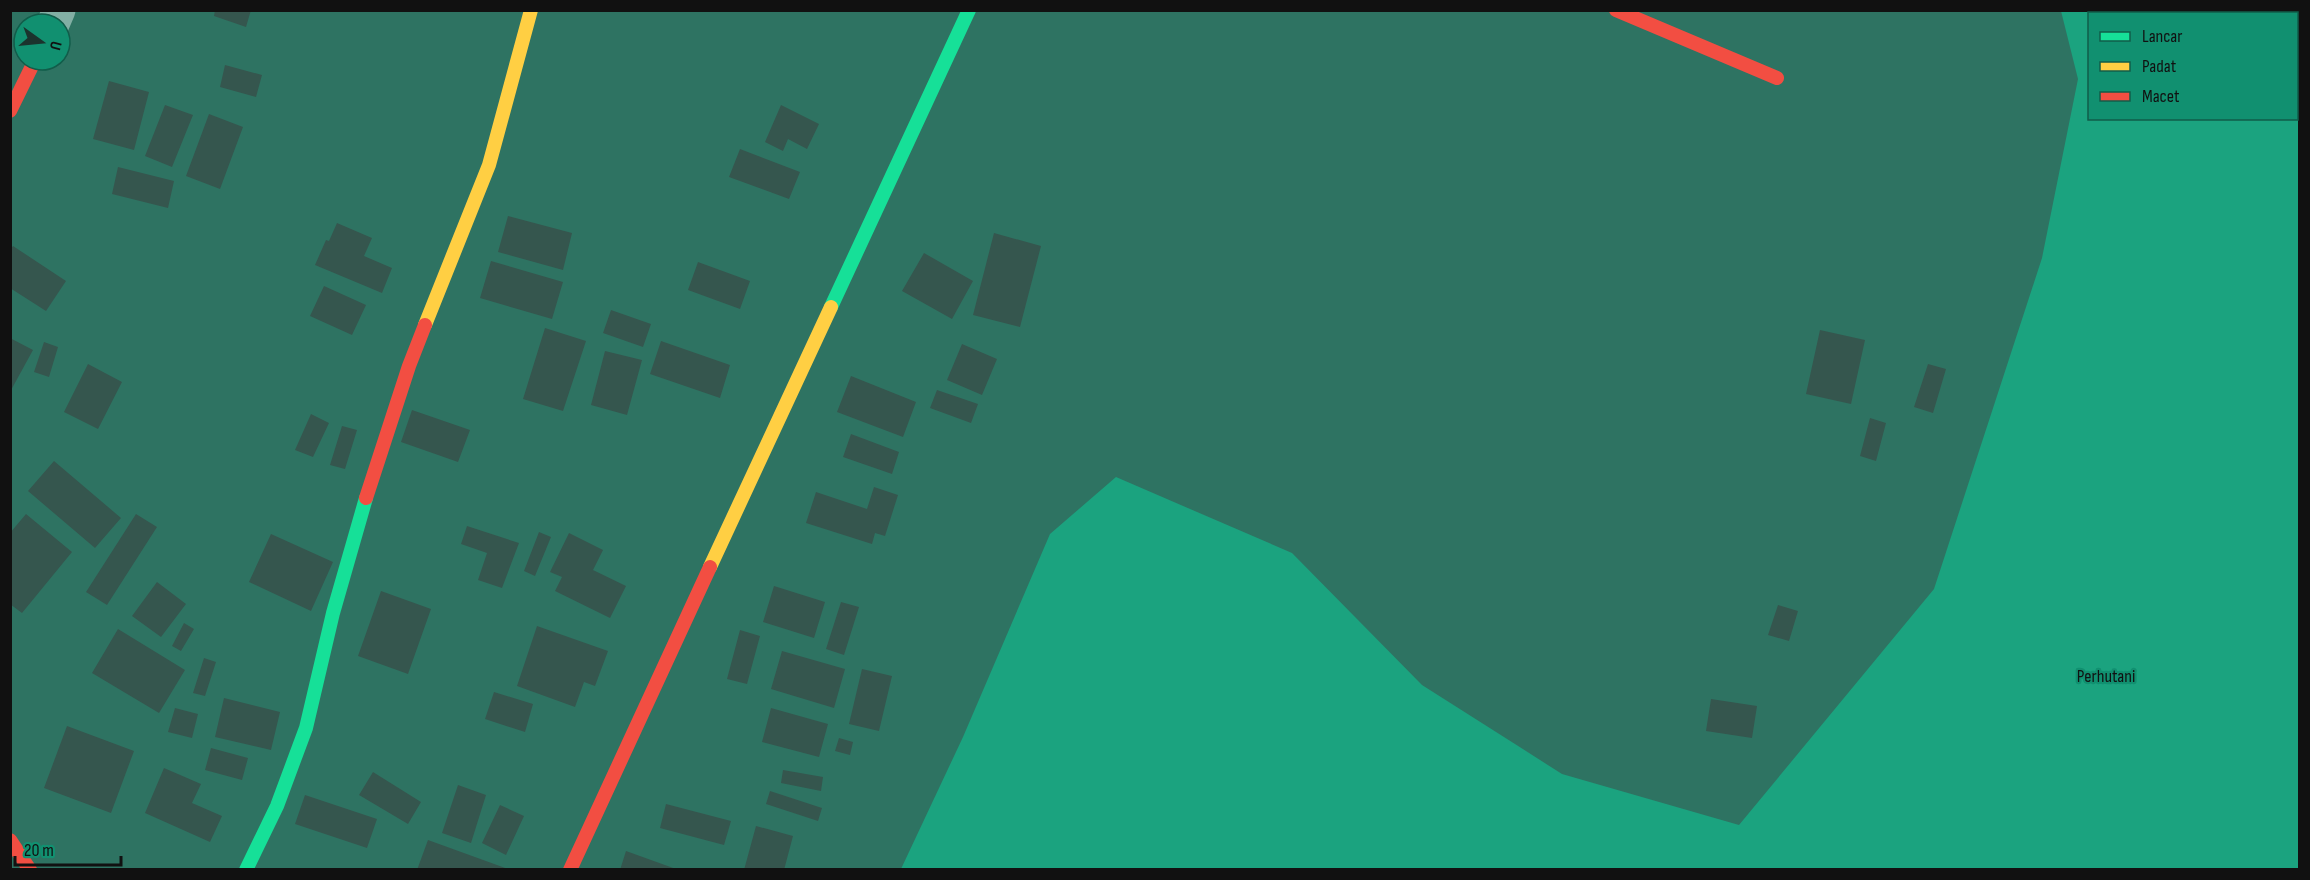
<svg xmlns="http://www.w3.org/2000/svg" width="2310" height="880" viewBox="0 0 2310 880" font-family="'Sofia Sans Condensed',sans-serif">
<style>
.green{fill:#1ba37f;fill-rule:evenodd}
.building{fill:#35564e}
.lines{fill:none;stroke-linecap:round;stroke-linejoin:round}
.street{stroke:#82afa4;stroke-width:33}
.fast{stroke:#16e098;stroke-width:14}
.slow{stroke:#ffcf43;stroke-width:14}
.jam{stroke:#f24e42;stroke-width:14}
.labels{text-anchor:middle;stroke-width:4.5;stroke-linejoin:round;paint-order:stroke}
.park-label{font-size:18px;fill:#111;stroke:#119070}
</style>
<rect width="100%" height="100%" fill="#2e7362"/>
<path class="green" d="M2061,11H2299V869H901L963,737L1050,534L1116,477L1292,553L1422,685L1562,774L1739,825L1934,589L2042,258L2078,79ZM2090,14H2296V118H2090Z"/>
<path class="building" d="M215,10H251L246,27L214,16Z
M225,65L262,75L256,97L220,87Z
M109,81L149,92L134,150L93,139Z
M165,105L193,115L172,167L145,156Z
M781,105L819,124L807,149L788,139L783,151L765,142Z
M209,114L243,127L220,189L186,176Z
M740,149L800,172L789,199L729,177Z
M118,167L174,181L168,208L112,194Z
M508,216L572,233L563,270L498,252Z
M337,223L372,238L364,256L392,268L382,293L315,265L326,240L329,241Z
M994,233L1041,246L1020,327L973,315Z
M13,246L66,281L46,311L10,288V250Z
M924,253L973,281L952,319L902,291Z
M491,261L563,282L552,319L480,298Z
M698,262L750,281L740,309L688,290Z
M324,286L366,305L352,335L310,316Z
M611,310L651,324L643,347L603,333Z
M545,328L586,341L563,411L523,399Z
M1820,330L1865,340L1851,404L1806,394Z
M10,338L33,350L10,392Z
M661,341L730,365L720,398L650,374Z
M44,342L58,347L49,377L34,372Z
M962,344L997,359L982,395L947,380Z
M605,351L642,360L627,415L591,405Z
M88,364L122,382L98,429L64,412Z
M1928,364L1946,369L1933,413L1914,407Z
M851,376L916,402L903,437L837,412Z
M937,390L978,404L971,423L930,408Z
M412,410L470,430L458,462L401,442Z
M311,414L329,423L313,457L295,450Z
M1870,418L1886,423L1876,461L1860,456Z
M342,426L357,430L345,469L330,465Z
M851,434L899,452L892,474L843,457Z
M54,461L121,518L95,548L28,491Z
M874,487L898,495L885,536L875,533L872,544L806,523L816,492L867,509Z
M26,514L72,552L22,613L10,604V533Z
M136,514L157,527L107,605L86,592Z
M467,526L519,543L502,588L478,580L487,553L461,544Z
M539,532L551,537L535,576L524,571Z
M569,533L603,550L593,570L626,586L610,618L555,591L562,577L550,572Z
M271,534L333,562L311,611L249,582Z
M157,582L186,604L161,637L132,616Z
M774,586L825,602L814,638L763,622Z
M381,591L431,609L408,674L358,656Z
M841,602L859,607L844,655L826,649Z
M1778,605L1798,611L1789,641L1768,635Z
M184,623L194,629L181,651L172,646Z
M537,626L608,651L595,686L584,682L575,707L517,686Z
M118,629L185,670L159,713L92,673Z
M740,630L760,636L747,684L727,679Z
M782,651L845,669L834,708L771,689Z
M204,658L216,662L205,696L193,693Z
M862,669L892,676L879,731L849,724Z
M494,692L533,704L525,732L485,719Z
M224,698L280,712L271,750L215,737Z
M1711,699L1757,706L1752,738L1706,731Z
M175,708L198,714L192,738L168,732Z
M771,708L828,724L819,757L762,742Z
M67,726L134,751L111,813L44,788Z
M839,738L853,742L850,755L835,751Z
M211,748L248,758L242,780L205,770Z
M164,768L201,784L192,803L222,816L210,842L145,813Z
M783,770L823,777L821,791L781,783Z
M373,772L421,802L408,824L359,795Z
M458,785L486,795L471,843L442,833Z
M770,791L822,808L818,821L766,804Z
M305,795L377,819L367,848L295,824Z
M666,804L731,821L724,845L660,828Z
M500,805L524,816L506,855L482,843Z
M756,826L793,836L784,870H744Z
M428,840L508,869V870H417Z
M626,851L676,869V870H620Z"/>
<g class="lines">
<path class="street" d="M53,24L59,10"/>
<path class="fast" d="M831,307L969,10
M246,870L277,806L306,728L333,613L366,498"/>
<path class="slow" d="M425,325L489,165L531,10
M710,567L831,307"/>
<path class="jam" d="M1616,10L1777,78
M10,111L35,60
M366,498L409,366L425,325
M10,840L30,870
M570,870L710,567"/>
</g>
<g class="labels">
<g class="park-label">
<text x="2106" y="682">Perhutani</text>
</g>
</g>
<rect width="2310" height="880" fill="none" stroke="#111111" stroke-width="24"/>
<rect x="2088" y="12" width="210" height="108" fill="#119070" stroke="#115d4a" stroke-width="1.5"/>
<rect x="2100" y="32" width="30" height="9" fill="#16e098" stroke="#115d4a" stroke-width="1.5"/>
<text x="2142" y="42" font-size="18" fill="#111111">Lancar</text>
<rect x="2100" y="62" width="30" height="9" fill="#ffcf43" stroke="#115d4a" stroke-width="1.5"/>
<text x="2142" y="72" font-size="18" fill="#111111">Padat</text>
<rect x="2100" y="92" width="30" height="9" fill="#f24e42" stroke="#115d4a" stroke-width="1.5"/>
<text x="2142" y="102" font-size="18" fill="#111111">Macet</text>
<g transform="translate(42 42) rotate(105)"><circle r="28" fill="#119070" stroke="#115d4a" stroke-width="1.5"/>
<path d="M0-4.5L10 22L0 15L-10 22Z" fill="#1b332d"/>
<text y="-9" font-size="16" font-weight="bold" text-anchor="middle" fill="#111111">U</text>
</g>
<path d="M15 856v9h106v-9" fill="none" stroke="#111111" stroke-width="3"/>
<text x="24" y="856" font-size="18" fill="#111111" stroke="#119070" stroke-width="4.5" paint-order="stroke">20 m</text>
</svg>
